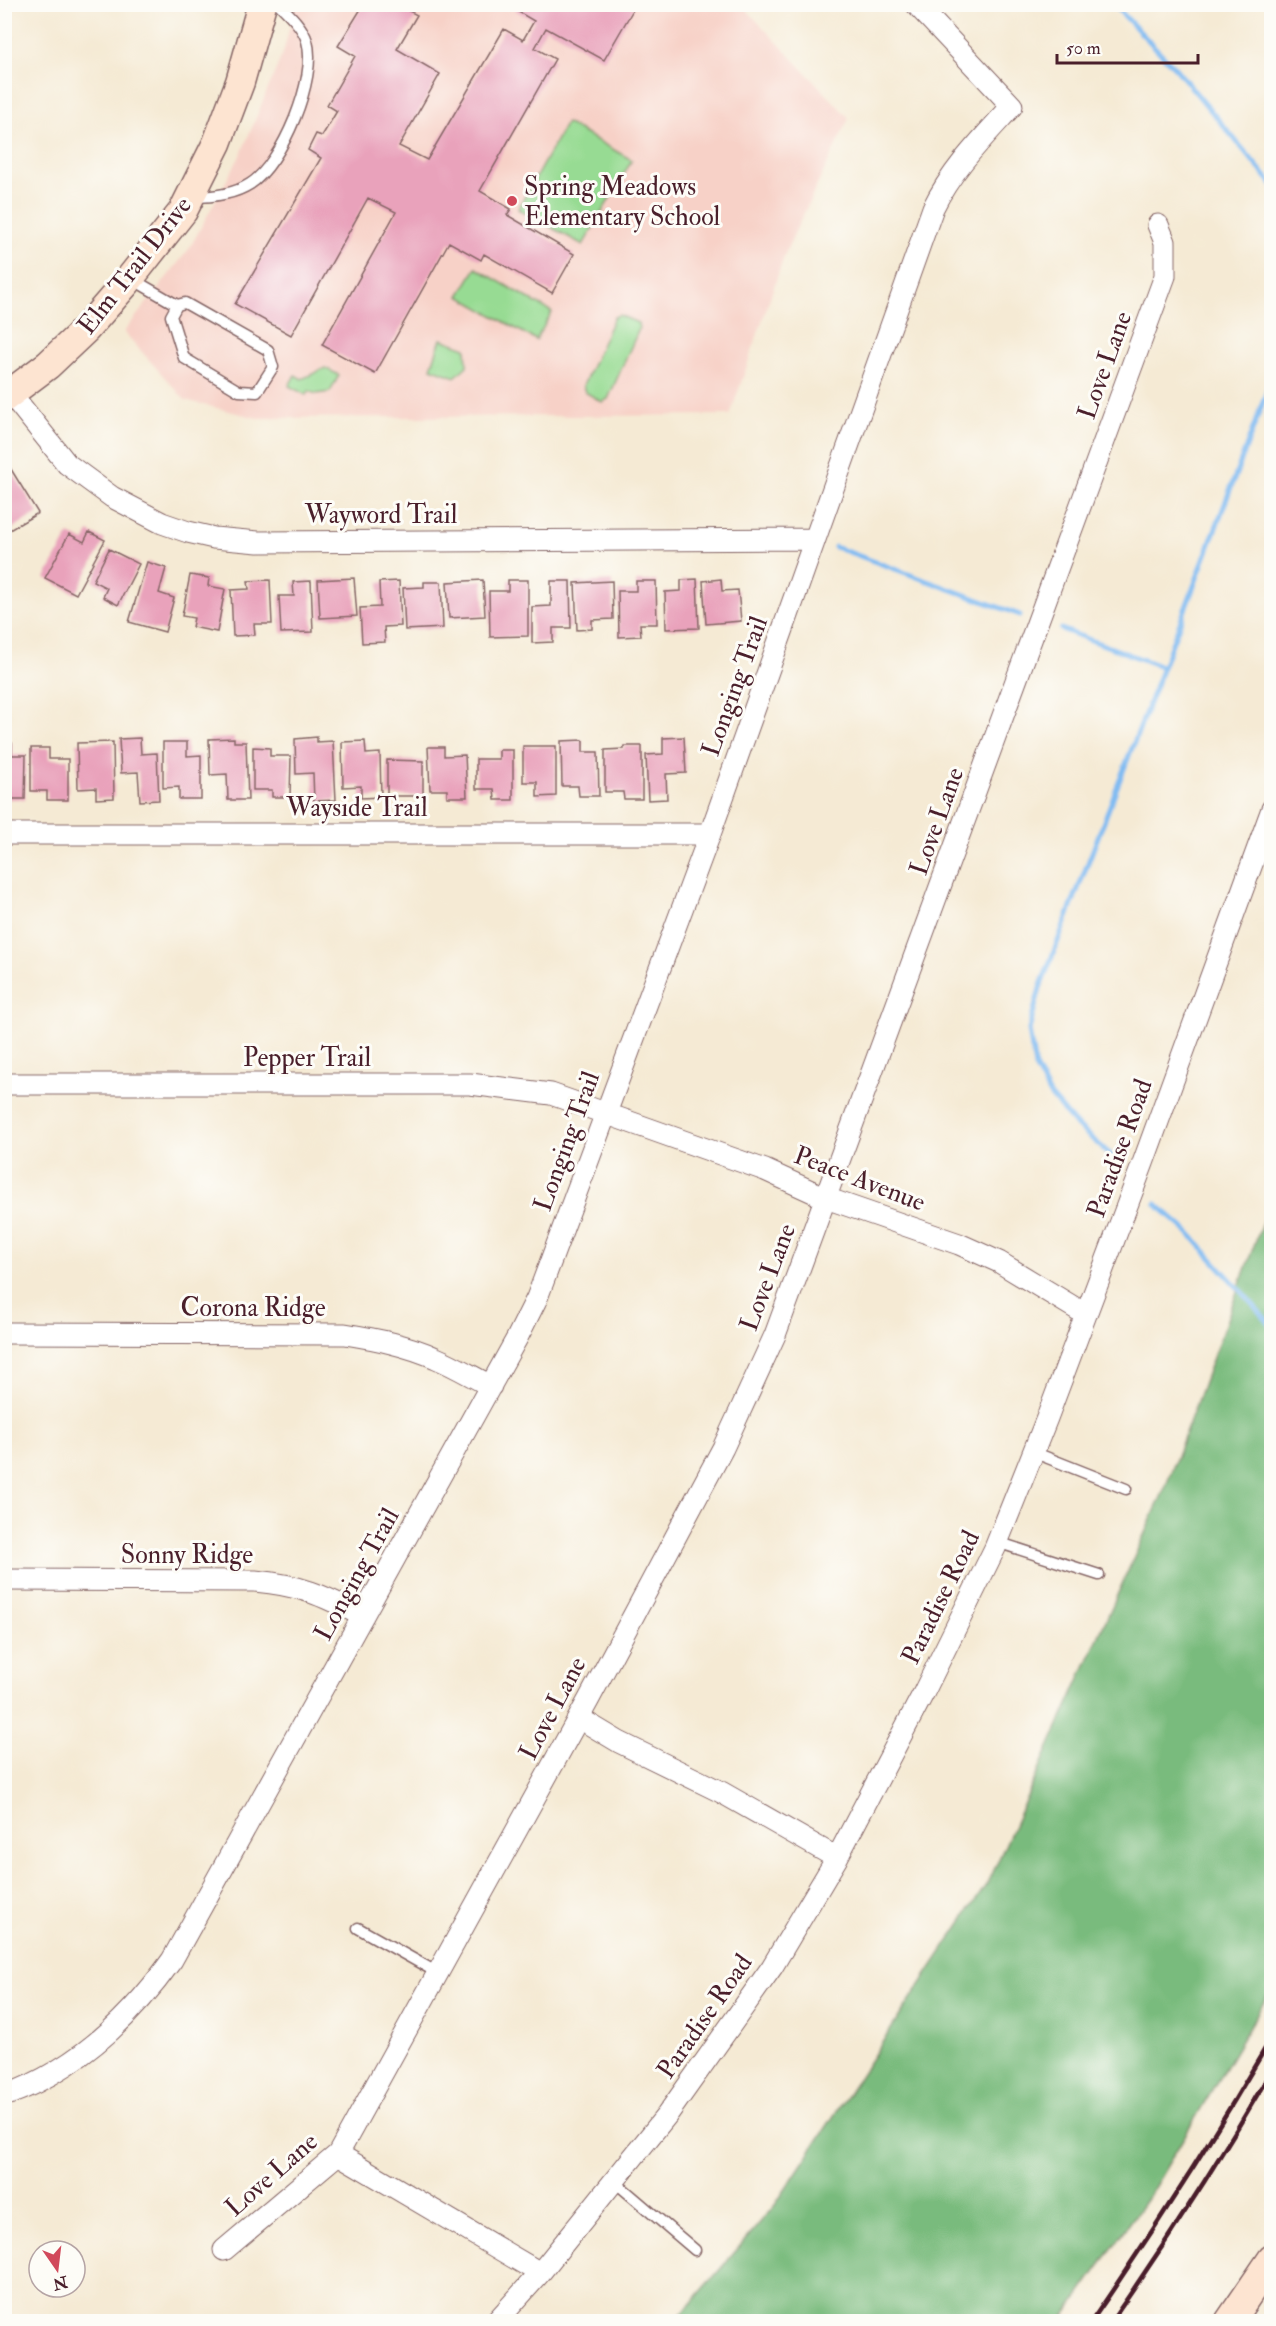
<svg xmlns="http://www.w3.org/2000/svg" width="1276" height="2326" viewBox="0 0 1276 2326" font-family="'IM FELL Double Pica',serif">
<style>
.built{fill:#f7d1c7}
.green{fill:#97db93;stroke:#707d5f;stroke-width:1.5}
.forest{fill:#79bb7d;stroke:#626d54;stroke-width:1.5}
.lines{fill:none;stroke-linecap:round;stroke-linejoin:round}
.stream{stroke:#80bbf2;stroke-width:5}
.building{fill:#e9a2bb}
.lane-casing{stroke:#866666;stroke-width:13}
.street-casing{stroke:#866666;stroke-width:23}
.secondary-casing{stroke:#866666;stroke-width:31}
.lane{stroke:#fff;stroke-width:10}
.street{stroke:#fff;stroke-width:21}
.secondary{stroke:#fde4d1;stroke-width:28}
.rail{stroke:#4a1f2b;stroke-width:4.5}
.poi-dot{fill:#d1495b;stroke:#fdfcf7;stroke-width:2}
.labels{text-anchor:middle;stroke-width:6;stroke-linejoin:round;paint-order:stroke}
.poi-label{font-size:26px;fill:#4a1f2b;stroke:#fdfcf7;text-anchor:start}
.street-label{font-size:26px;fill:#4a1f2b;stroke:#fdfcf7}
</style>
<rect width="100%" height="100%" fill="#fdfcf7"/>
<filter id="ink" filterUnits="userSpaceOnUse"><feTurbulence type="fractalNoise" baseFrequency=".0167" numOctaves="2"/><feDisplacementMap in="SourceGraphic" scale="12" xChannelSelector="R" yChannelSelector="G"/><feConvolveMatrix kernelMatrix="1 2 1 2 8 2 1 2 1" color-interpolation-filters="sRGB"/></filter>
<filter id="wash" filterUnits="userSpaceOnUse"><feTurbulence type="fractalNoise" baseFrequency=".008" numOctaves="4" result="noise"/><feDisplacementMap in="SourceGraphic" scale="24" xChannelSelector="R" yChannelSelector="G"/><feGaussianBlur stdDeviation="1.35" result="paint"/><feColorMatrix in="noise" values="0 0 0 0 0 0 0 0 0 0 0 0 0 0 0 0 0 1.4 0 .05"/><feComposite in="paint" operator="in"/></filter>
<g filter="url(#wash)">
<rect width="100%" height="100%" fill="#f5ead4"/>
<path class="built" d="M295,5H742L849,118L786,251L730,415L257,418L185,400L124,332L189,249L241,154L284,50Z"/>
<path class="green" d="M566,123L632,160L583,245L518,209Z
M476,268L552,312L536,340L459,296Z
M619,315L638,323L639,329L608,399L602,402L585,392L583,386L614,317Z
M441,339L466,348L467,366L455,377L431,368Z
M325,368L339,375L330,392L316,394L309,391L306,395L289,386L295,375L302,379Z"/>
<path class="forest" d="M1271,1199V1990L1151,2193L1061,2321H676L775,2205L990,1879L1166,1486Z"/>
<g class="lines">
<path class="stream" d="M1113,4L1176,69L1272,184
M835,547L1020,615
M1061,629L1163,667
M1121,1164L1074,1123L1050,1095L1035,1067L1029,1030L1040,988L1191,594L1272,378
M1156,1204L1189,1233L1272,1326"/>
</g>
<g id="blocks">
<path class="building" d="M364,4H405L403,8L417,15L397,49L440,74L399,146L427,160L504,29L523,40L534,21L515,10L518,4H629L634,8L604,60L546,28L535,48L555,59L480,191L511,209L507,215L574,254L552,293L484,254L481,260L449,242L375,374L322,345L396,212L368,198L291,335L235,304L321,158L308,150L316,134L322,136L337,111L327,105L355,56L338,46Z
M9,466L38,513L8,531L4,525V469Z
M89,532L105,540L76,594L45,578L69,534L84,542Z
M109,549L139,564L118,605L103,597L107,588L93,581Z
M147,562L166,568L159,593L174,598L165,632L129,622Z
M190,575L209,578L208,586L225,589L217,632L192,627L194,618L182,616Z
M354,578L357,616L320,618L318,580Z
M697,579L699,628L666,629L665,592L681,591V580Z
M721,579L722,591L738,590L741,621L706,624L703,581Z
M270,580L272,624H254L255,635L233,636L231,590L249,589L248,581Z
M483,580L485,616L449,618L447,582Z
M508,580H528V636L490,637L489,591H508Z
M311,581L313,632L281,633L279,596H294L293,582Z
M399,581L401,626L384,627L385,642L362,643L360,608L380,607L379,582Z
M551,581H570L571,628H553V642L532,643V607L551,606Z
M612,581L613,619L592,620V629L577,630L575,583Z
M636,581H656L657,624H640L641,636L619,637L618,591H636Z
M424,582H441L443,628L405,630L403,588L424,587Z
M317,737V742L333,741L336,800L314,801L313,773L296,774L295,739Z
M684,737L686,773L666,774L667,799L648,800L646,755L663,754V738Z
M140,738L141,754L157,753L159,800L140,801L138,772L121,773L119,739Z
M234,738V742H246L248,800H228L227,774L210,775L209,739Z
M583,740V752H598L599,796H579L578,786H562L561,741Z
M365,741L366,754L380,753L381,797L361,798V786L343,787L342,742Z
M113,742L114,798L96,799V788L78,789L77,743Z
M163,742H187V756L201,755V799H179V787L163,788Z
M4,743H12V755H26L25,799H5Z
M523,746H556V796L537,797V782H523Z
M624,746H642V799H624L623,792H605V750L624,749Z
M253,747L270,748V756H291L290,797H272V790H253Z
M428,747H444V756L465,755L467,797H447V790H430Z
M31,748H49V759H68V800H47V791H31Z
M499,750H513V800H495L494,789H476V759H499Z
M387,760L423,761V796H387Z"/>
</g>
</g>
<g filter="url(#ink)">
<use href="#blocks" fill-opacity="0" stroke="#866666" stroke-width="1.5"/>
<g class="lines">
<g class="lane-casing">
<path id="lane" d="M192,197C212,197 233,195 250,184C282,164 318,77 307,41C303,27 289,14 279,4
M132,279L177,305L185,303L268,350L273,367L257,392L239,391L184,358L171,316L177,305
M1033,1452L1126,1489
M997,1542L1099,1575
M358,1928L438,1973
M614,2181L695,2250"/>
</g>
<g class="street-casing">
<path id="street" d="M4,385L67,464L112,497L162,523L188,532L214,538L258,542L815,539
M4,834H710
M4,1084H470L551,1094L765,1170L826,1198L959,1244L999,1262L1085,1314
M4,1333L345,1334C376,1339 407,1345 436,1358C455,1366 473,1377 491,1386
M4,1580L255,1581C301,1585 322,1595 363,1616
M579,1718L619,1742L721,1792L837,1858
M4,2096C75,2071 129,2020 172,1960L517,1338L537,1298L710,834L933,208C952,169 983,138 1012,106L916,4
M338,2154L540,2273
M224,2250L338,2154L589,1699L723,1448L775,1335L1165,276V242L1158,225
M496,2322L540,2273L667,2115L772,1967L837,1858L924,1692L995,1548L1047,1418L1143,1163L1272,809"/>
</g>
<g class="secondary-casing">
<path id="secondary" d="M4,398L48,365L86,329L127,282L183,211L217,143L240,82L262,4
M1229,2322L1272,2259"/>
</g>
<use href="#lane" class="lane"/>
<use href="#street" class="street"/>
<use href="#secondary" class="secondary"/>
<path class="rail" d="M1091,2322C1155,2229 1215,2135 1272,2037
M1111,2322C1168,2240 1222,2156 1272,2070"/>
</g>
</g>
<circle class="poi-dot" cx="512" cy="201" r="6"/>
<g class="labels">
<g class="poi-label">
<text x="524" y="195">Spring Meadows<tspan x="524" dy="30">Elementary School</tspan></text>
</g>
<g class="street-label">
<text transform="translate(134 265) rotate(-52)" y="9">Elm Trail Drive</text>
<text transform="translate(1104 365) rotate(-70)" y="9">Love Lane</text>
<text x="381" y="523">Wayword Trail</text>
<text transform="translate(734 686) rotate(-70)" y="9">Longing Trail</text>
<text x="357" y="816">Wayside Trail</text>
<text transform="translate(936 821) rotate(-70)" y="9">Love Lane</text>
<text x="307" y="1066">Pepper Trail</text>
<text transform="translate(566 1141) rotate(-70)" y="9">Longing Trail</text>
<text transform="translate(1119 1148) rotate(-70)" y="9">Paradise Road</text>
<text transform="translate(860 1178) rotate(21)" y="9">Peace Avenue</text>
<text transform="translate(767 1277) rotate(-69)" y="9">Love Lane</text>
<text x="253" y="1316">Corona Ridge</text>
<text x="187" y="1563">Sonny Ridge</text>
<text transform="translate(356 1574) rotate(-61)" y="9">Longing Trail</text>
<text transform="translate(940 1597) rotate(-64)" y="9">Paradise Road</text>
<text transform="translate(552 1708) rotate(-62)" y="9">Love Lane</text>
<text transform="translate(704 2016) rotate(-55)" y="9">Paradise Road</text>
<text transform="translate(271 2174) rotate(-41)" y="9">Love Lane</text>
</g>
</g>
<rect width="1276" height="2326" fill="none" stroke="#fdfcf7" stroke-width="24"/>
<g transform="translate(57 2269) rotate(166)"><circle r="28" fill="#fdfcf7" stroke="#b5a4a5" stroke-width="1.5"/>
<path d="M0-4.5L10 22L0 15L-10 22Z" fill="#d1495b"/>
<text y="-9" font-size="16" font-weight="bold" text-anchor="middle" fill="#4a1f2b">N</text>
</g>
<path d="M1057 54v9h141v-9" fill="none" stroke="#4a1f2b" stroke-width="3"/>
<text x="1066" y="54" font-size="18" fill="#4a1f2b" stroke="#fdfcf7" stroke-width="4.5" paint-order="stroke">50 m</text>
</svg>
